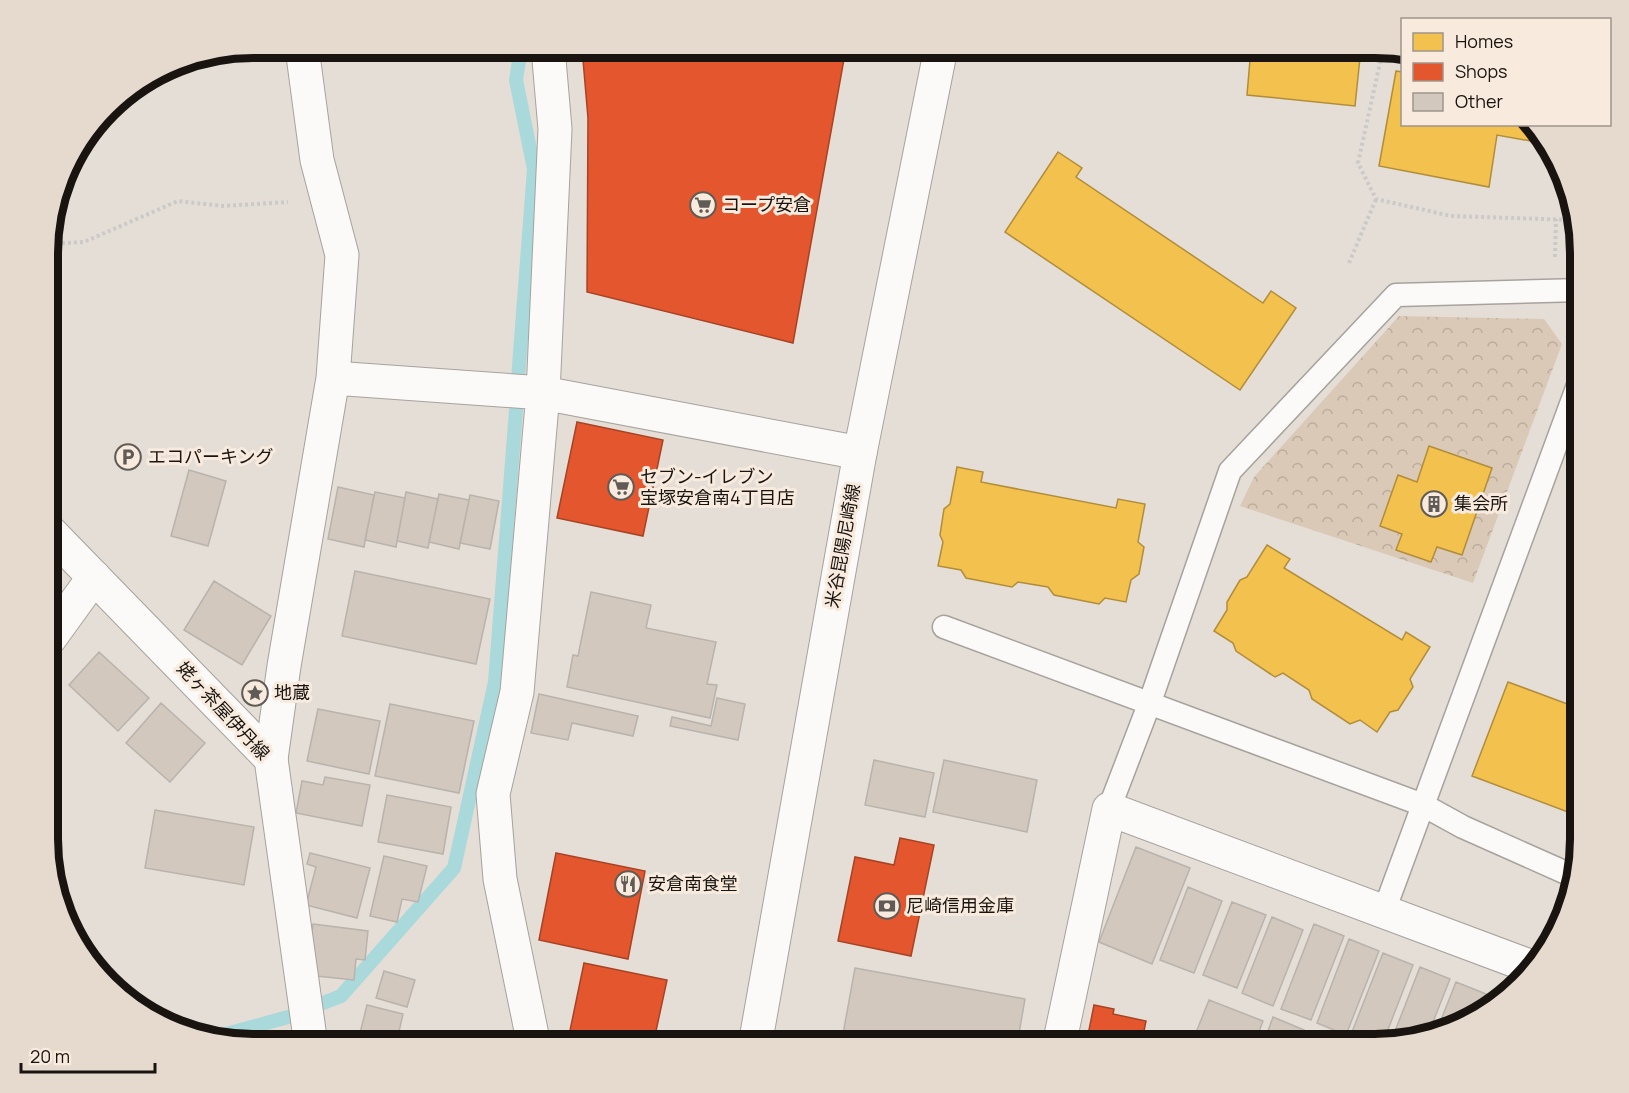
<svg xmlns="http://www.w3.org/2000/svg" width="1629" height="1093" viewBox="0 0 1629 1093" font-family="Manrope,'Noto Sans JP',sans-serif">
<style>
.park{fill:url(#park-crowns)}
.homes{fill:#f2c14e;stroke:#b18d3b;stroke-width:1.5}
.shops{fill:#e4572e;stroke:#a74325;stroke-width:1.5}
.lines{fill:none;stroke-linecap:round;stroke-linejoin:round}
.stream{stroke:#a9d9da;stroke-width:14}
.building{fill:#d2c8bd;stroke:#b8b3ad;stroke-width:1.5}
.lane-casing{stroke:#a7a29c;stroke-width:25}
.street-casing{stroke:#a7a29c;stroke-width:35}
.secondary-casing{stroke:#a7a29c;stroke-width:35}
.path{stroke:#cbcac8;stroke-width:4;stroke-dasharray:3 3;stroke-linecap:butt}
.lane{stroke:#fbfaf9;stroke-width:22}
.street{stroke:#fbfaf9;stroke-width:33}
.secondary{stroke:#fbfaf9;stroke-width:33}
.labels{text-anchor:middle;stroke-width:6;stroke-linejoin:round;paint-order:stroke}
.poi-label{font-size:18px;fill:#191410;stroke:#f8ebde;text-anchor:start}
.street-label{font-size:18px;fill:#191410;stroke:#f8ebde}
.rim{fill:none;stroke:#191410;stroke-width:8}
</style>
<defs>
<pattern id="park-crowns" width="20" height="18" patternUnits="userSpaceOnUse" patternTransform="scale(1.5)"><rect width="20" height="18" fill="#dbc9b7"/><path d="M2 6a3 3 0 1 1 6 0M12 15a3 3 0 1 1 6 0" fill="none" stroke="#bbac9c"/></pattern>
</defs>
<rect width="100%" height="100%" fill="#e4ded7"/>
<path class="park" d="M1399,316L1544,319L1562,344L1473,583L1240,506L1254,477Z"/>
<path class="homes" d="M1251,48H1361L1355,106L1247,95Z
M1396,71L1402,72V124H1529L1547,144L1497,135L1489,187L1379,166Z
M1058,152L1082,168L1076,177L1263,303L1271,291L1296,308L1240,390L1005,232Z
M1429,446L1492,468L1462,555L1437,547L1431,562L1396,550L1402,534L1380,526L1398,475L1417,482Z
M957,467L983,472L981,482L1116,508L1118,499L1145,504L1138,542L1144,547L1139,574L1131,580L1126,602L1105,598L1099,604L1054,595L1048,587L1018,582L1012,587L966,578L961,570L938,566L943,542L940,535L944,509L950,504Z
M1267,545L1290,559L1284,568L1402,640L1406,632L1430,647L1410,679L1413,687L1398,710L1390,712L1377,732L1360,720L1350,724L1312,699L1309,690L1283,673L1275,677L1236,651L1233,643L1214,631L1227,610V602L1240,580L1247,577Z
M1508,682L1581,709V803L1576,815L1472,776Z"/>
<path class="shops" d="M582,48H846L793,343L587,292L588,118Z
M577,422L663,440L643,536L557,518Z
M900,838L934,845L911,956L838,941L855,857L894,865Z
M556,853L645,871L628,959L539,940Z
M584,963L667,980L653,1045H567Z
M1094,1005L1114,1009L1113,1014L1146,1021L1144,1031L1162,1034L1159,1045H1086Z"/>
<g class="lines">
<path class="stream" d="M518,379L534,169L516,80L521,48
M323,1003L341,996L454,868L495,682L516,410
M212,1038L288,1017"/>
</g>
<path class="building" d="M189,470L226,481L208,546L171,536Z
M338,487L374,495L364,547L328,539Z
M375,492L405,498L396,547L365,540Z
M406,492L438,499L428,548L397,541Z
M439,494L469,500L459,549L429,542Z
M470,495L499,501L490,549L460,543Z
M355,571L490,599L476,664L342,636Z
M214,581L271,616L242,665L184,630Z
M591,592L651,605L646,628L716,642L707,684L717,685L710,718L567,687L573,655L578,656Z
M99,652L149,698L118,731L69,685Z
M253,684L261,692L255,699L247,693Z
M539,694L638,716L633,736L572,723L568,740L531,733Z
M717,698L745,704L738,740L670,726L672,717L711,726Z
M161,703L205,743L170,782L126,743Z
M390,704L474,721L459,793L375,776Z
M318,709L380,721L369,774L307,761Z
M874,760L934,773L925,817L865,805Z
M944,760L1037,780L1027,832L933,812Z
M325,777L370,785L362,826L296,813L302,781L323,785Z
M387,795L451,807L443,854L378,842Z
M155,810L254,827L244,885L145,868Z
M1136,847L1190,868L1152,964L1099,942Z
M310,853L370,868L357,918L306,905L316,867L307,864Z
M384,856L427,866L418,902L402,899L397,922L370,916Z
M1188,887L1222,901L1194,973L1160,960Z
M1232,902L1266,915L1237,988L1203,975Z
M1272,917L1303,930L1273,1006L1242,993Z
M313,924L368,931L365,960L356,959L354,980L307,975Z
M1314,924L1344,936L1311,1020L1281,1009Z
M1349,939L1379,951L1346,1035L1317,1023Z
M1383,953L1413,965L1382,1045H1369L1350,1037Z
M1420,967L1450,979L1429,1032L1390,1044Z
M855,968L1025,999L1017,1045H841Z
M384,971L415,980L407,1007L376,998Z
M1456,982L1486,994L1476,1018L1437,1030Z
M1209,1000L1263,1021L1254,1045H1191Z
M367,1005L403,1014L396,1045H357Z
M1273,1017L1304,1030L1298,1045H1263Z
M1308,1032L1339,1044V1045H1304Z"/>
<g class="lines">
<g class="lane-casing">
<path id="lane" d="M944,627L1423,805L1463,827L1573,876
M1109,809L1150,702L1230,471L1396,295L1581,290
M1384,911L1581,377"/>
</g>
<g class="street-casing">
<path id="street" d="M302,48L317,160L342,255L333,378L543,393L860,453
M50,638L94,577
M271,759L284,666L333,378
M534,1045L500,879L493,794L517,692L543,393L555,129L548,48
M1059,1045L1109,809L1532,967"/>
</g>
<g class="secondary-casing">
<path id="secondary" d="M50,532L271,759L311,1045
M755,1045L860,453L941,48"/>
</g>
<path class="path" d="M1383,49L1358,163L1376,199L1451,216L1574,220
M50,244L84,242L178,201L223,206L288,202
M1555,257L1556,219
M1349,263L1376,199"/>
<use href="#lane" class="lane"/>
<use href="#street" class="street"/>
<use href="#secondary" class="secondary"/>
</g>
<defs>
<g id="supermarket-ring" transform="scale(1.35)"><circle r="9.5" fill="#f8ebde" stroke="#605b56" stroke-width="1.5"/><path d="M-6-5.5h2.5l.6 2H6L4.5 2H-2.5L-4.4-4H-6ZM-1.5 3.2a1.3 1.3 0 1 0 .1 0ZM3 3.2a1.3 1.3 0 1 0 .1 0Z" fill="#605b56"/></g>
<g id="parking-ring" transform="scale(1.35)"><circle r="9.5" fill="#f8ebde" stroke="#605b56" stroke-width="1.5"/><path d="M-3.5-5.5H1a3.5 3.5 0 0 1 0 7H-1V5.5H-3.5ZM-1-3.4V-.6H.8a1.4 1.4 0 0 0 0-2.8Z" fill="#605b56"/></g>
<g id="building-ring" transform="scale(1.35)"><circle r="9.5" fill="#f8ebde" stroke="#605b56" stroke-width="1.5"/><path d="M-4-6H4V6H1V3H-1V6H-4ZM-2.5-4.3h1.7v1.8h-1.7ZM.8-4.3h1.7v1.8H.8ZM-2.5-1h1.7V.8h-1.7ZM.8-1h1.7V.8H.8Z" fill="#605b56"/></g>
<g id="sight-ring" transform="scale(1.35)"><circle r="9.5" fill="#f8ebde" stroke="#605b56" stroke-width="1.5"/><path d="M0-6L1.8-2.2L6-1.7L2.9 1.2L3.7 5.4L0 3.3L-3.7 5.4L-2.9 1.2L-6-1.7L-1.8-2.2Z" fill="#605b56"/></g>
<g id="restaurant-ring" transform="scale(1.35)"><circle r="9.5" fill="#f8ebde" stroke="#605b56" stroke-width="1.5"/><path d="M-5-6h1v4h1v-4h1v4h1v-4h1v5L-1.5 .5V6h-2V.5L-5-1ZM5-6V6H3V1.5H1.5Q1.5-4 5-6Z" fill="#605b56"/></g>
<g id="bank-ring" transform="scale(1.35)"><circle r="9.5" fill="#f8ebde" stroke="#605b56" stroke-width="1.5"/><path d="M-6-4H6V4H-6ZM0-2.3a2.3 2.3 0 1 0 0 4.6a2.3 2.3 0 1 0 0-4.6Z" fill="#605b56"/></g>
</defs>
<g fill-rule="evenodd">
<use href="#supermarket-ring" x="703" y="205"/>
<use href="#parking-ring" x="128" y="457"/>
<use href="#supermarket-ring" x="621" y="487"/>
<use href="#building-ring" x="1434" y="504"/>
<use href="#sight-ring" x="255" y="693"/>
<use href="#restaurant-ring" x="628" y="884"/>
<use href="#bank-ring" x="887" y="906"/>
</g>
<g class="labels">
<g class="poi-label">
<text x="722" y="211">コープ安倉</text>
<text x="148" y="463">エコパーキング</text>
<text x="640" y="483">セブン-イレブン<tspan x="640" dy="21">宝塚安倉南4丁目店</tspan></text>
<text x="1454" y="510">集会所</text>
<text x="274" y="699">地蔵</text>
<text x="648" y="890">安倉南食堂</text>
<text x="906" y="912">尼崎信用金庫</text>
</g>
<g class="street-label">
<text transform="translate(843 546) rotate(-80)" y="6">米谷昆陽尼崎線</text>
<text transform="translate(223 711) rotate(47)" y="6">姥ヶ茶屋伊丹線</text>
</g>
</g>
<path d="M0 0H1629V1093H0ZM253 58H1375A195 195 0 0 1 1570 253V839A195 195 0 0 1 1375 1034H253A195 195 0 0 1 58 839V253A195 195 0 0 1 253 58Z" fill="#e6dace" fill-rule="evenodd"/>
<path class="rim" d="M253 58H1375A195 195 0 0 1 1570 253V839A195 195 0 0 1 1375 1034H253A195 195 0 0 1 58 839V253A195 195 0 0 1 253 58Z"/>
<rect x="1401" y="18" width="210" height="108" fill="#f8ebde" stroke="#9f958c" stroke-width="1.5"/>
<rect x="1413" y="33" width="30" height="18" fill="#f2c14e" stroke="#9f958c" stroke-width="1.5"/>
<text x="1455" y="48" font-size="18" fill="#191410">Homes</text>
<rect x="1413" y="63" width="30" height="18" fill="#e4572e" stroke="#9f958c" stroke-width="1.5"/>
<text x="1455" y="78" font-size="18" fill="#191410">Shops</text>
<rect x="1413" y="93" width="30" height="18" fill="#d2c8bd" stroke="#9f958c" stroke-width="1.5"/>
<text x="1455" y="108" font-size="18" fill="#191410">Other</text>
<path d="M21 1063v9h134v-9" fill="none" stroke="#191410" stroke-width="3"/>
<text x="30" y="1063" font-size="18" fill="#191410" stroke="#f8ebde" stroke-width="4.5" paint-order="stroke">20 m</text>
</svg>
